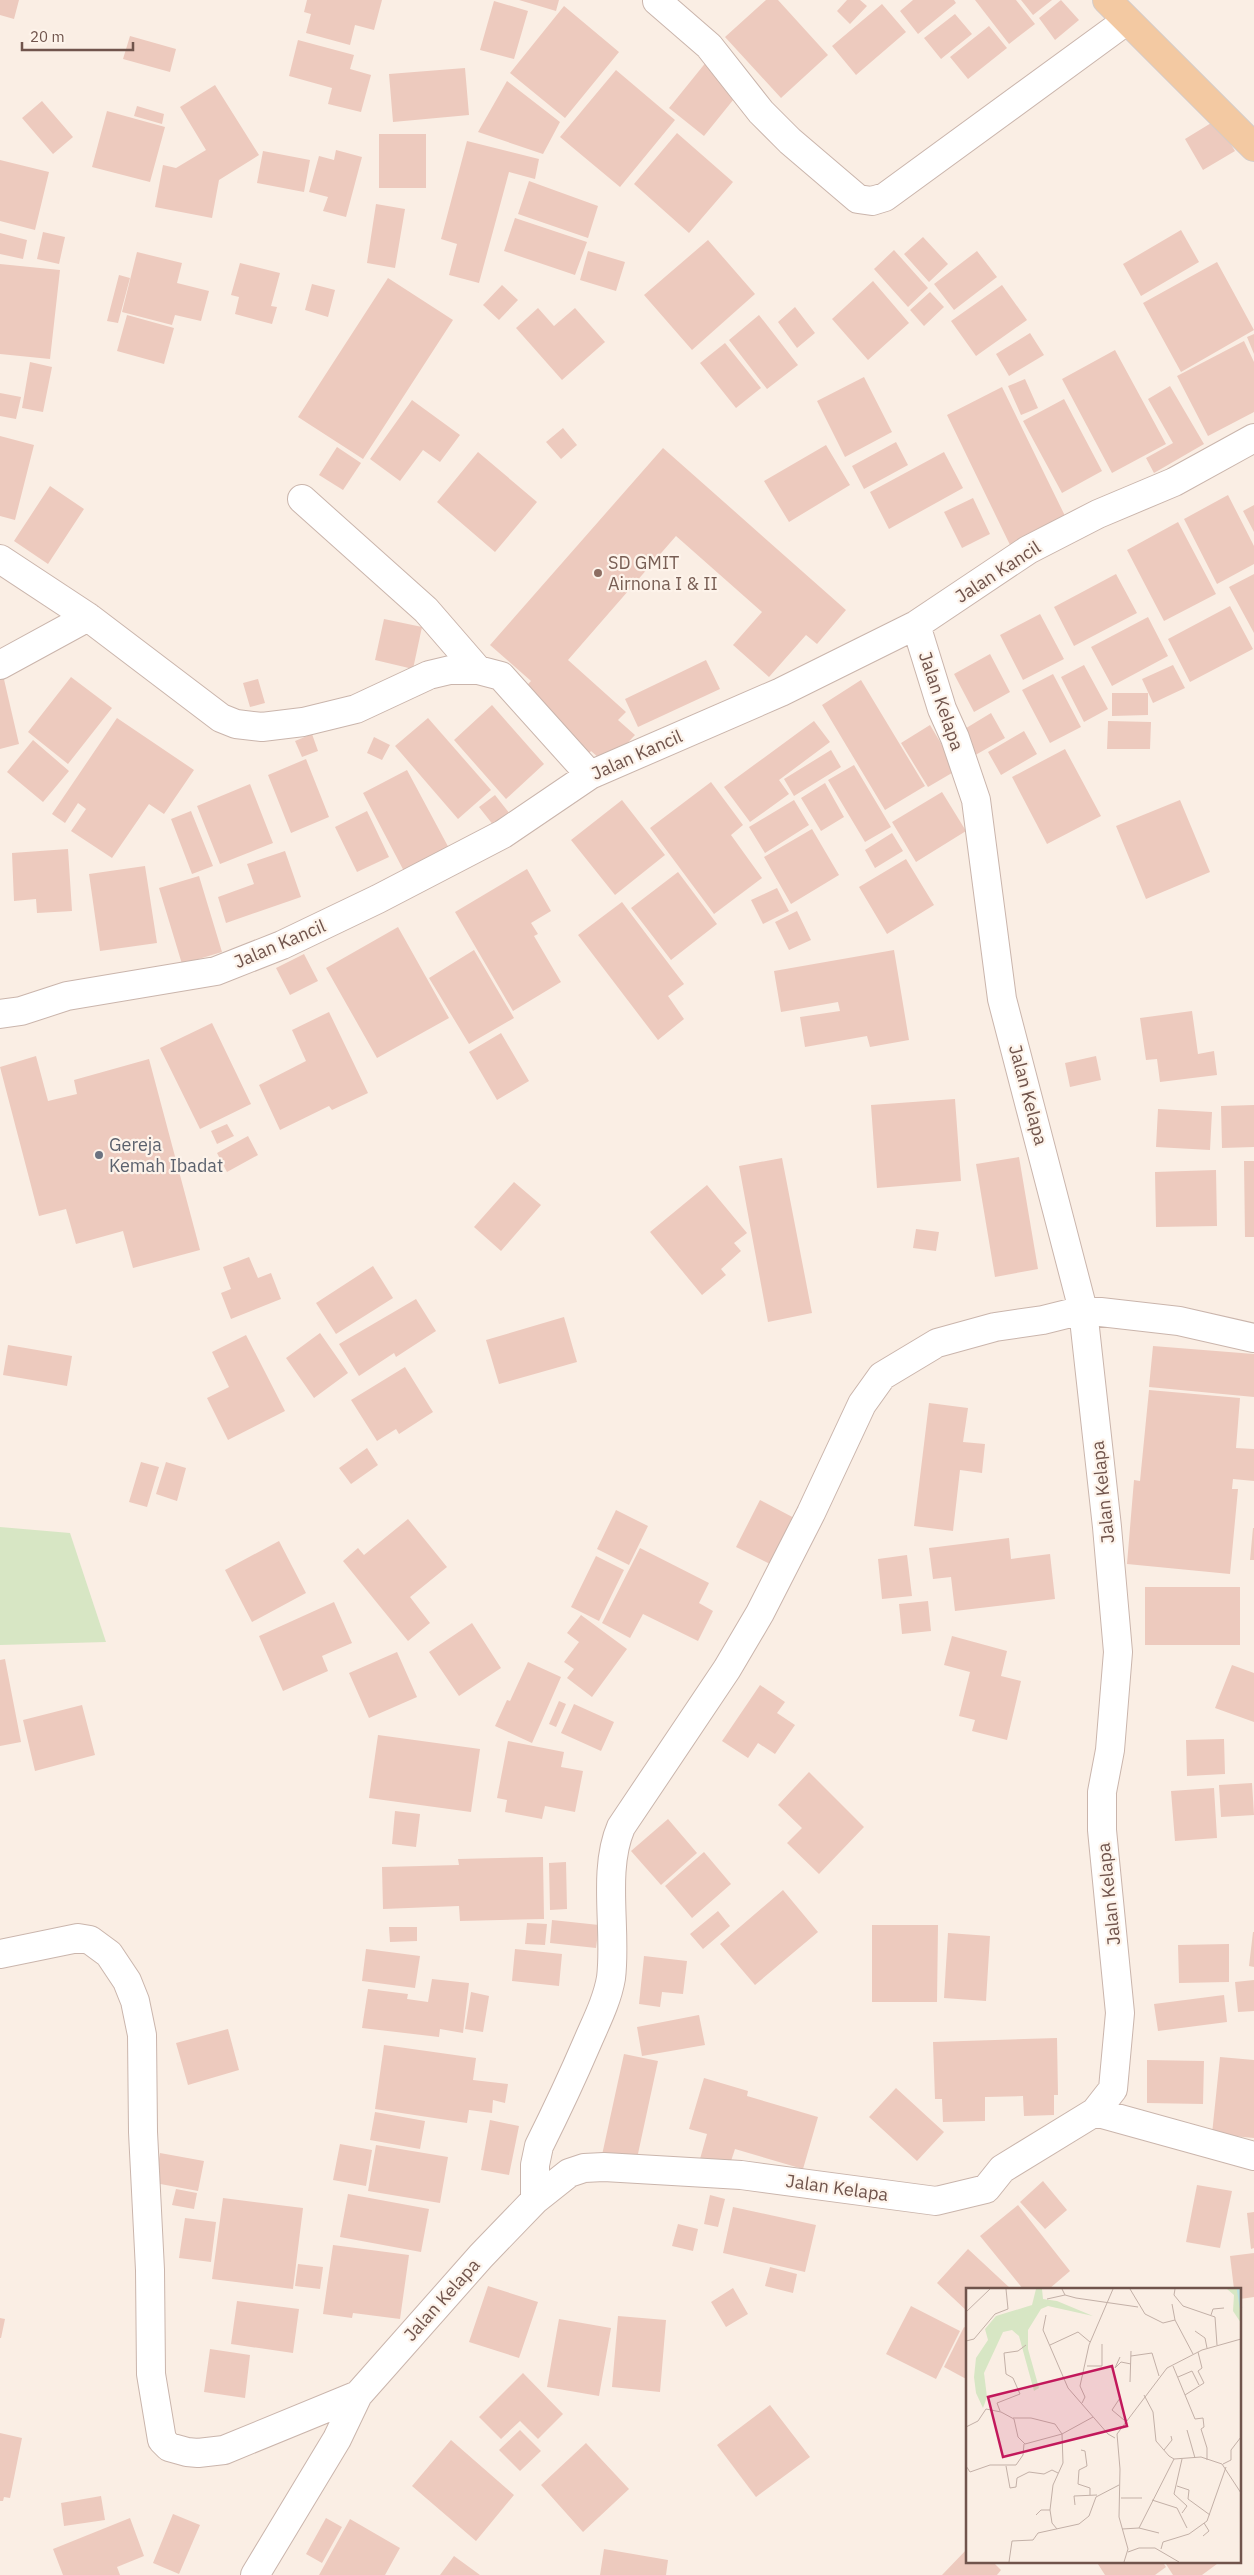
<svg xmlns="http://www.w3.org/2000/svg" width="1254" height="2575" viewBox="0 0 1254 2575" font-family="'IBM Plex Sans',sans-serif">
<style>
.green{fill:#d7e6c4}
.building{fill:#edcabe}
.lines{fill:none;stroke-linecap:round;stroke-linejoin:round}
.minor-casing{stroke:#cab5ac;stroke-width:30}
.major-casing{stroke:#d4ccc9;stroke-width:30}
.minor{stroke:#fff;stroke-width:28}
.major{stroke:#f3c9a2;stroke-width:28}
.education-dot{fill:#8d6e63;stroke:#fdf3ea;stroke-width:2}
.worship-dot{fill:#6b7280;stroke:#fdf3ea;stroke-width:2}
.labels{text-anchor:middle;stroke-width:4.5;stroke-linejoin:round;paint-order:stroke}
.education-label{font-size:18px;fill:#785e54;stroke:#fdf3ea;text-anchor:start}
.street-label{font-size:18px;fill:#70544c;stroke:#fdf3ea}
.worship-label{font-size:18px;fill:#5b616d;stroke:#fdf3ea;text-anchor:start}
.inset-river{fill:none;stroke:#bbe2e1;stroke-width:2.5}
.inset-road{fill:none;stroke:#c3b0a7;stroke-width:1}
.view{fill:#c2185b;fill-opacity:0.15;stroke:#c2185b;stroke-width:2.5}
.inset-edge{fill:none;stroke:#70544c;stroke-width:2.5}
</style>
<rect width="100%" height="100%" fill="#faeee4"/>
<path class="green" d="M0,1527L70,1533L106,1642L0,1645Z"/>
<path class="building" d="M0,0H19L14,19L0,15Z
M307,0H382L374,30L355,25L350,45L306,33L311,14L304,12Z
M519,0H559L556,11Z
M766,0H778L828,55L781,98L725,37Z
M847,0H860L867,6L850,24L837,11Z
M913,0H954L956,3L918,34L900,11Z
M975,0H1016L1035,24L1009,44Z
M1021,0H1052L1033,15Z
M1061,0L1079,20L1055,40L1039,18Z
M494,1L528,11L514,59L480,50Z
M882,4L906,32L856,75L832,46Z
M564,6L619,52L565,118L510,73Z
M955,14L972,34L941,59L924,38Z
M989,26L1007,48L968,79L950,57Z
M130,36L176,49L170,72L123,59Z
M298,40L354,55L350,69L371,75L361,112L328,104L332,88L289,76Z
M707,61L742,89L704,136L669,108Z
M465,68L469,115L393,122L389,74Z
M616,70L675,120L620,187L560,137Z
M507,81L560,122L543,154L478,132Z
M215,85L259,155L219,180L212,218L155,207L163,165L176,168L206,150L180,107Z
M42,101L73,137L53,154L22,118Z
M137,106L164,114L162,124L134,116Z
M107,111L165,127L150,182L92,167Z
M1216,120L1235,151L1203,170L1185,139Z
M677,133L733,182L689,233L634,184Z
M379,134H426V188H379Z
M467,141L539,159L535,179L509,172L479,283L449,275L457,244L441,239Z
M336,150L362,157L346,217L323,211L328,197L309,192L319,156L334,160Z
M263,151L310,160L304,192L257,183Z
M0,160L49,172L35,230L0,221Z
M529,181L598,206L588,238L518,214Z
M376,204L405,209L395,268L367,263Z
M515,218L587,242L575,275L504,251Z
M1181,230L1199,262L1141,296L1123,264Z
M43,232L65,237L59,264L37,259Z
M0,233L27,240L23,259L0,254Z
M923,237L948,264L929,282L904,254Z
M708,240L755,294L692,350L644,295Z
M894,250L928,288L908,307L874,269Z
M588,251L625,262L616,291L580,280Z
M977,251L997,277L954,310L934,284Z
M137,252L182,263L177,283L209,291L201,321L175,315L172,325L122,312Z
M1217,262L1254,330L1181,372L1143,303Z
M240,263L280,273L271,306L277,307L272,324L235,314L239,297L231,295Z
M0,264L60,270L50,359L0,354Z
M119,275L130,278L118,323L107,321Z
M388,278L453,320L363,459L298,417Z
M873,281L909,323L868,360L832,319Z
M312,284L335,290L328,317L305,310Z
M502,285L518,300L499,320L483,305Z
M1002,285L1027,320L976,356L951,321Z
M930,292L944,307L924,326L910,310Z
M795,307L815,333L797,348L778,322Z
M538,308L554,326L575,308L605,342L562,380L516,328Z
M127,315L174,328L164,364L117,351Z
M759,315L798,365L767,389L729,340Z
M1030,333L1044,355L1009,376L996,354Z
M1254,334V354L1247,337Z
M1244,341L1254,362V412L1208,436L1177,376Z
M725,343L761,388L736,408L700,363Z
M1115,350L1166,444L1112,473L1062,379Z
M30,362L52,367L43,412L22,408Z
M864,377L892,432L845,457L817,401Z
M1025,379L1038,408L1021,415L1008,386Z
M1170,386L1204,444L1154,473L1146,458L1173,443L1148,399Z
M1002,387L1067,520L1011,547L947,415Z
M0,393L21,397L16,419L0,416Z
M1064,399L1102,471L1062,493L1023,421Z
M412,400L460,435L440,462L423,450L400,481L370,459Z
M563,428L577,445L561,459L546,442Z
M0,436L34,445L15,520L0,516Z
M896,442L908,465L864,489L852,466Z
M826,445L850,485L789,522L764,481Z
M337,447L361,463L343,490L319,475Z
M663,448L846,610L817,644L806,635L769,677L733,645L762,612L676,536L568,660L626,712L618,720L635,735L607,765L591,751L587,756L518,695L531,681L490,645Z
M478,452L537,502L495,552L437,502Z
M944,452L963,488L889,529L870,492Z
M50,486L84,509L48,564L14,541Z
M1228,495L1254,546V564L1217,584L1184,519Z
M973,498L990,534L962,548L944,512Z
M1254,505V532L1243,511Z
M1178,522L1216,594L1164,621L1127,550Z
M1116,574L1137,613L1074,646L1054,607Z
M1254,574V633L1229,587Z
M1230,606L1253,649L1190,682L1168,639Z
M1040,614L1064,659L1023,680L1000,635Z
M1148,617L1168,656L1112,686L1091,647Z
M384,619L422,627L413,669L375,660Z
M990,654L1010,692L974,712L954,674Z
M706,660L720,689L638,727L625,699Z
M1084,665L1108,709L1084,722L1061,677Z
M1173,665L1185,688L1153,703L1142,679Z
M1053,674L1081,727L1050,743L1022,690Z
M0,675H3L19,744L0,749Z
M71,677L112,708L68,764L28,732Z
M258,679L265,703L250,707L243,683Z
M861,680L925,786L885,810L822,705Z
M1112,693H1148V715L1112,716Z
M492,705L544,764L506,799L454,740Z
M991,713L1005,738L972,757L958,733Z
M117,718L194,770L164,814L149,804L112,858L71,831L86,809L78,803L65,823L52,814Z
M428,718L491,790L458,819L395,746Z
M814,721L830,742L779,780L789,794L750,822L724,787Z
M1108,721L1151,722L1150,749H1107Z
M930,725L957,770L928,787L901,743Z
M1024,731L1037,754L1001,775L988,752Z
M312,734L318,751L302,757L295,741Z
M374,737L390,745L382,760L367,753Z
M33,740L69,771L43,802L7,772Z
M1065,749L1101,816L1047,844L1012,777Z
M831,750L841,767L794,796L784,779Z
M306,759L329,817L291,833L268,775Z
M854,765L891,827L865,842L828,780Z
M407,770L451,852L406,875L363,793Z
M711,782L743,825L731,835L762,878L714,914L650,828Z
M825,783L844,817L821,831L801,798Z
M250,784L273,843L220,864L197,806Z
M942,792L966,831L916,862L892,822Z
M495,795L510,814L494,826L479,807Z
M622,800L665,855L615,895L571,840Z
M794,800L809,825L765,853L749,827Z
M1180,800L1210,872L1146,899L1116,826Z
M191,811L213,866L192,874L171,819Z
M367,811L389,857L357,872L335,827Z
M812,829L839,875L791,904L764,857Z
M892,833L903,851L875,868L865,850Z
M68,849L72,911L37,913L36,899L14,901L12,853Z
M285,851L301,897L226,923L218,897L254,884L247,864Z
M906,859L934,905L887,934L859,887Z
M145,866L157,943L100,951L89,874Z
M527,869L551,911L531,923L538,934L534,936L561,982L513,1011L455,912Z
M678,872L717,924L671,960L631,908Z
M199,876L222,952L182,964L159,888Z
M777,888L789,911L763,924L751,900Z
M622,902L684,984L668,996L684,1019L658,1040L578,935Z
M797,911L811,940L789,950L775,922Z
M398,927L449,1018L377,1058L326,968Z
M474,950L514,1018L469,1044L429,978Z
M894,950L909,1040L870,1047L867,1036L805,1047L800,1017L840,1011L838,1002L781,1012L774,971Z
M304,954L318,981L290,995L276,968Z
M1192,1011L1198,1054L1214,1051L1217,1075L1160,1082L1157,1059L1146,1060L1140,1018Z
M329,1012L368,1093L332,1110L329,1106L280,1130L259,1085L306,1061L292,1030Z
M212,1023L251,1104L200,1129L160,1048Z
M501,1033L529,1081L497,1100L469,1052Z
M36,1056L48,1101L77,1094L74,1080L149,1059L200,1250L133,1268L123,1231L76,1244L66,1209L39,1216L0,1067Z
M1096,1056L1101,1080L1070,1087L1065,1063Z
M955,1099L961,1181L877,1188L871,1105Z
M1254,1105V1147L1222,1148L1221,1106Z
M1158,1109L1212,1112L1210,1150L1156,1147Z
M227,1124L234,1136L217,1144L211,1131Z
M248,1136L258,1155L227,1172L217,1153Z
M1019,1157L1038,1269L995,1277L976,1164Z
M782,1158L812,1313L768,1322L739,1166Z
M1244,1161H1254V1237H1245Z
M1216,1170L1217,1226L1156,1227L1155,1172Z
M514,1182L541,1205L501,1251L474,1227Z
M707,1185L747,1233L734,1243L741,1251L721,1269L726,1275L702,1295L650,1232Z
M916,1229L939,1232L936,1251L913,1248Z
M249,1257L258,1278L271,1273L281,1299L231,1319L221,1293L231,1289L223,1267Z
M373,1266L393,1298L336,1334L316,1303Z
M416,1299L436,1331L396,1357L394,1353L359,1376L339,1344Z
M564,1317L577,1362L499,1384L486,1340Z
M320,1333L348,1373L314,1398L286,1358Z
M246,1335L285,1411L228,1440L207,1398L229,1387L212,1352Z
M8,1345L72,1356L67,1386L3,1375Z
M1153,1346L1254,1354V1397L1149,1387Z
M405,1367L433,1412L399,1434L396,1429L377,1441L351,1400Z
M1149,1390L1240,1398L1236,1448L1254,1449V1481L1233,1479L1232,1489H1238L1230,1574L1127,1564L1134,1480L1140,1481Z
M929,1403L968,1408L963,1442L985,1444L982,1473L960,1470L953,1531L914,1526Z
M367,1448L378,1465L351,1484L339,1468Z
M141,1462L159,1467L147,1507L129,1502Z
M166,1462L186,1468L177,1501L156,1494Z
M760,1500L798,1520L774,1566L736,1547Z
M616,1510L648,1526L629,1565L597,1549Z
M408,1519L447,1567L410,1597L430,1623L408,1641L343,1561L358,1548L364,1555Z
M1253,1528H1254V1560H1250Z
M1009,1538L1011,1559L1050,1554L1055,1599L955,1611L951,1577L933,1579L929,1548Z
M279,1541L306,1593L252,1622L225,1570Z
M640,1548L709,1583L699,1603L713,1611L698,1641L643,1614L630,1638L602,1623Z
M907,1555L912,1596L882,1599L878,1559Z
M596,1556L624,1570L599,1621L571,1607Z
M1145,1587H1240V1645H1145Z
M928,1601L931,1631L902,1634L899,1604Z
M334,1602L352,1643L322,1656L328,1671L283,1691L259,1636Z
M581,1615L627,1649L592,1697L567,1678L574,1669L564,1662L579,1642L567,1633Z
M472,1623L501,1668L459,1696L429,1652Z
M952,1636L1007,1651L1001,1676L1021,1681L1007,1740L972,1731L975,1720L959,1716L970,1672L944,1665Z
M397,1652L417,1697L369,1718L349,1673Z
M5,1659L21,1742L0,1746V1660Z
M528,1662L561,1677L532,1743L495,1726L507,1700L510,1701Z
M1232,1665L1254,1673V1722L1215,1708Z
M760,1685L785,1702L777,1713L795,1725L775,1754L758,1743L748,1758L722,1741Z
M559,1701L566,1704L556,1727L549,1724Z
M574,1704L614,1722L601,1751L561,1733Z
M82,1705L95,1755L35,1771L23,1720Z
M378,1735L480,1749L471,1812L369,1798Z
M1224,1739L1225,1774L1187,1776L1186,1740Z
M508,1741L564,1752L561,1767L583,1771L575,1812L545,1806L542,1819L505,1812L507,1800L497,1798Z
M809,1772L864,1827L819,1874L787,1843L802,1828L778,1805Z
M1252,1783L1254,1815L1221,1817L1219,1785Z
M1214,1788L1217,1838L1175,1841L1171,1791Z
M395,1811L420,1814L416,1847L392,1844Z
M668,1819L697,1853L661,1885L631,1851Z
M704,1852L731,1884L692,1918L665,1886Z
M543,1857L544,1919L460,1921L459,1906L383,1909L382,1867L459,1865L458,1859Z
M566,1862L567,1909L550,1910L549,1863Z
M783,1890L818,1932L755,1985L720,1944Z
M718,1911L730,1926L703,1949L690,1934Z
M552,1920L599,1925L596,1948L550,1943Z
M527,1923L547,1924L545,1945L525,1944Z
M872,1925H938L937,2002H872Z
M389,1927H417V1941L390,1942Z
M1253,1932H1254V1967L1249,1966Z
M948,1933L990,1936L986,2001L944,1998Z
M1229,1944V1982L1179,1983L1178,1945Z
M366,1949L420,1956L415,1988L362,1981Z
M515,1949L562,1954L559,1986L512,1981Z
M644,1956L687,1961L683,1994L662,1992L660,2007L639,2004Z
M432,1979L469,1983L463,2033L440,2029L439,2037L362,2028L368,1989L408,1994L407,1999L428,2002Z
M1254,1980V2011L1238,2012L1235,1982Z
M471,1992L489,1996L483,2032L465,2029Z
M1224,1995L1227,2022L1158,2031L1154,2004Z
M699,2015L705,2045L642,2056L637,2027Z
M228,2029L239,2070L188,2085L176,2043Z
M1057,2038L1058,2095H1054V2115L1024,2116L1023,2096L985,2097V2121L943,2122L942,2099H935L933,2042Z
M384,2045L476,2058L473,2080L508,2084L505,2103L493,2100L492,2113L469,2110L467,2123L375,2109Z
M624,2054L658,2061L636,2163L602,2155Z
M1220,2057L1254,2060V2138L1212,2134Z
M1147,2060L1204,2061L1203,2104L1147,2103Z
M704,2078L748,2091L747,2096L818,2117L803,2169L735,2149L729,2167L700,2159L707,2134L689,2129Z
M896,2088L944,2132L917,2161L869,2117Z
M375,2112L425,2121L420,2149L370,2140Z
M490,2120L519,2126L509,2175L481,2170Z
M340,2144L372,2150L366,2186L333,2180Z
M376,2145L448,2157L440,2203L368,2191Z
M160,2153L204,2161L198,2191L155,2183Z
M1043,2181L1067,2210L1045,2229L1020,2202Z
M1197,2185L1232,2191L1220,2248L1186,2242Z
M176,2189L197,2193L194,2209L172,2205Z
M348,2194L429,2209L421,2252L340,2237Z
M710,2195L725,2199L718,2227L704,2224Z
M223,2198L303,2208L293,2289L212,2279Z
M1018,2205L1070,2271L1049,2289H1023L980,2236Z
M733,2207L816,2225L805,2272L723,2253Z
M1254,2212V2248L1251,2249L1247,2213Z
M185,2218L216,2222L211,2262L179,2258Z
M678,2224L698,2229L693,2251L672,2246Z
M333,2245L409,2255L400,2319L353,2313L352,2318L323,2314Z
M968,2249L1011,2289H968V2312L937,2283Z
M1254,2253V2297L1240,2299V2289H1234L1230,2256Z
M298,2264L323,2267L320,2289L295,2286Z
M770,2267L797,2274L793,2293L765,2286Z
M488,2286L538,2302L519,2358L469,2342Z
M733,2288L748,2314L726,2327L711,2302Z
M237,2301L299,2309L293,2353L231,2344Z
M911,2306L960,2331L936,2379L886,2354Z
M618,2316L666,2320L660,2392L612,2387Z
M0,2318L5,2319L1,2338H0Z
M559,2319L611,2328L599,2396L547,2387Z
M964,2327L968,2329V2380L944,2367Z
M210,2349L250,2355L245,2398L204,2392Z
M523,2373L563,2414L538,2439L520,2421L501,2439L479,2417Z
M770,2405L810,2457L756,2497L717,2445Z
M520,2430L541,2451L520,2471L499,2450Z
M0,2433L22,2438L10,2498L4,2497L3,2501H0Z
M451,2440L514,2495L476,2541L412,2486Z
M586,2443L629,2489L583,2532L541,2485Z
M101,2496L105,2520L64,2526L61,2503Z
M173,2514L200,2525L179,2574L153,2563Z
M130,2518L144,2556L117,2567L120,2575H63L53,2549Z
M326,2518L342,2527L322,2563L306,2554Z
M350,2519L400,2548L385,2575H319Z
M968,2548V2561H992L1001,2570L997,2575H942Z
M604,2549L668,2560L666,2575H600Z
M454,2556L480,2575H440Z
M1096,2561H1162L1166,2567L1155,2575H1105Z
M1164,2561H1221L1202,2575H1173Z"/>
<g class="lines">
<g class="minor-casing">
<path id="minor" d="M657,1L709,46L761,112L790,141L858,199L872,201L885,197L1126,21
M302,499L426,610L478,670
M0,559L88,617L221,718L236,724L262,727L303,722L356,709L429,675L450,670H478L501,676L590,775
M0,665L88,617
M0,1014L21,1011L67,996L216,971L282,945L378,899L503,834L590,775L781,692L916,625L1028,550L1098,514L1174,482L1254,438
M0,1954L78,1938L90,1940L109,1954L127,1981L135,2001L142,2035L143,2132L150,2270L151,2374L162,2440L169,2447L187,2452L198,2453L224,2450L358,2395
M1095,2112L1254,2156
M535,2200V2165L539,2146C556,2112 572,2078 587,2043C596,2022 607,2001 611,1978C617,1931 602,1871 621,1827L727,1669L760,1613L811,1513L862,1404L882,1376L937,1343L995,1327L1043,1320L1083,1310L1179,1321L1254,1338
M255,2575L337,2439L358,2395L481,2256L535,2200L569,2173L584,2168L604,2167L741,2175L936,2201L986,2189L1002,2169L1095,2112L1113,2089L1120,2013L1102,1830V1792L1110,1750L1118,1652L1107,1527L1083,1310L1002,999L976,800L955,738L942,709L916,625"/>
</g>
<g class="major-casing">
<path id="major" d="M1107,0L1254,147"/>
</g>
<use href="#minor" class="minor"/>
<use href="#major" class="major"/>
</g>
<circle class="education-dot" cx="598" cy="573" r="5"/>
<circle class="worship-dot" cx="99" cy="1155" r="5"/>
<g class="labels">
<g class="education-label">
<text x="608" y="569">SD GMIT<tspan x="608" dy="21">Airnona I &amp; II</tspan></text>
</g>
<g class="street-label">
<text transform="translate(998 572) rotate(-33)" y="6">Jalan Kancil</text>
<text transform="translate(941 701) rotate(71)" y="6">Jalan Kelapa</text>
<text transform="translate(637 755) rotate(-24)" y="6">Jalan Kancil</text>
<text transform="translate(280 944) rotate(-23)" y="6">Jalan Kancil</text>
<text transform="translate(1028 1095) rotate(75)" y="6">Jalan Kelapa</text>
<text transform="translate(1103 1492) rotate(-96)" y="6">Jalan Kelapa</text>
<text transform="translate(1109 1894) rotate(-96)" y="6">Jalan Kelapa</text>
<text transform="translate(837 2188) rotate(8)" y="6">Jalan Kelapa</text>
<text transform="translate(442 2300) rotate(-48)" y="6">Jalan Kelapa</text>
</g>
<g class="worship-label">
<text x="109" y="1151">Gereja<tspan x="109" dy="21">Kemah Ibadat</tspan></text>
</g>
</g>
<g transform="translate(966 2288)">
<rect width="275" height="275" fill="#faeee4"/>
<path d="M70,1H76L77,11L91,13L127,28L82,18L75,21L62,42V61L73,100L68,103L53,48L46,42L37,44L18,85L21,109L17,120L10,105L8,89L10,70L22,52L19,41L30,28L66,17ZM261,1H275V35L267,23L268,7Z" fill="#d7e6c4"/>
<path class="inset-river" d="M272,1L275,20"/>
<path class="inset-road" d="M96,1L99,7L110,10L172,19M164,1L179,26L197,35L209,32L227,66M209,1L208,7L217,18L249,29L251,57M81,11L99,7M206,16L209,32M0,24L24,1M80,27L77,42L102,100L142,146L149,150M245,27L247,21L258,20M229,43L239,50L241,60M0,53L8,51L29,26L42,21L40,1M84,57L112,44L124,54M165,68L186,65L193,88M154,69L149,80L155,74L165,76M121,78H136V56M207,78L229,131L237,130L238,139L235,141L241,160V172M212,89L226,83L233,97M164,94L165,63M178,107L187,124L190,153L203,168L208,171L235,169L256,176L275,205M219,107L238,95L232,83L236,80L232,64M154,110L146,122L158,132M116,115L119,109L114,98L123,57L147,1M34,123L31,115L54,106L47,90L40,86L38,65L52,63L60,57M47,130H65L89,136L96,146L97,175L87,197L84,222L86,235L91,241M0,139L12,133L20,121L35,124L48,131L52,149L59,156L96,146L127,129M221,142L229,170M115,162L119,163L121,178L113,182L112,196L124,200V207M198,162L206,152L205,148M257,176L265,172V162L275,149M0,178L4,184L24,177H50L57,167L58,156M40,178L44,200L50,199L51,190L63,184L78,186L86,182L92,185M211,198L223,202L222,211L244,227M155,210H176M186,212L211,220L221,240M109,217L108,208L131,207M216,225L221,218L208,206L216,171M70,227L75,222H84M173,240L193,245M156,241L173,240L208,171M237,248L243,243L238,235M195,261L197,254L223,246L241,233L260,179M162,264L173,260H189L213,274M43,274L46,253L67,252L72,245L113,236L123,228L130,209L153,197M158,274L162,261L153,229L154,181L151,146L201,80L236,62L275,51"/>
<path class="view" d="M146,78L161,138L37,169L22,109Z"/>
<rect width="275" height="275" class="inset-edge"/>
</g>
<path d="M22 42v8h111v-8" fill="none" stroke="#70544c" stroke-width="2.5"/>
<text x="30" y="42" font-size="15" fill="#70544c" stroke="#fdf3ea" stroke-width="4" paint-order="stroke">20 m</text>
</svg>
